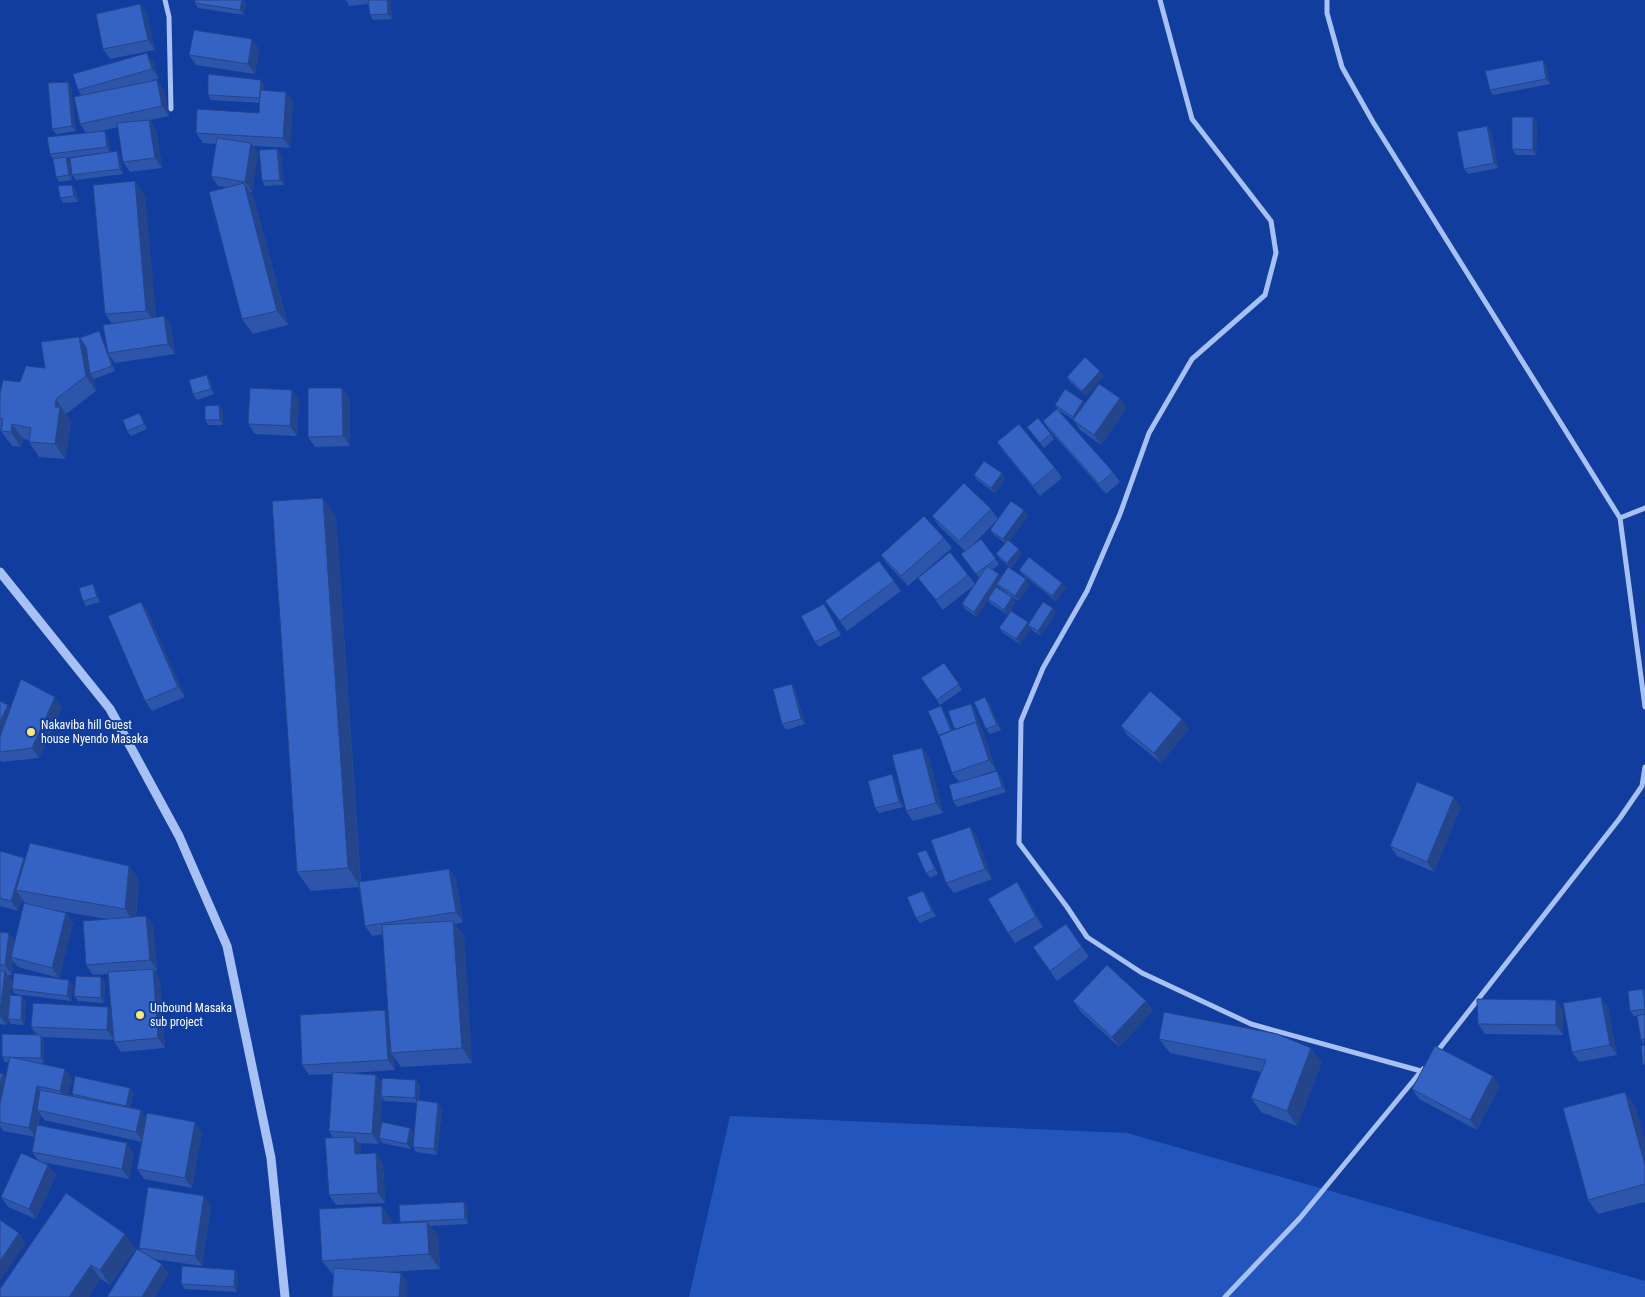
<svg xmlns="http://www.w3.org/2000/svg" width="1645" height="1297" viewBox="0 0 1645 1297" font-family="'Roboto Condensed',sans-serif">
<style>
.green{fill:#2356bd}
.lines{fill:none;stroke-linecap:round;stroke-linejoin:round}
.minor{stroke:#a7c1f5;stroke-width:5}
.tertiary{stroke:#a7c1f5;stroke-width:9}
.wall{fill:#2d55a9}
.shaded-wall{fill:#244589}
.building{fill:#3463c4;stroke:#244589}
.poi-dot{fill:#ffe76b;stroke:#113d9f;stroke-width:2}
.labels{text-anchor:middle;stroke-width:4;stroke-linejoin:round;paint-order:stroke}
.poi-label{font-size:12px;fill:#fff;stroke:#113d9f;text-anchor:start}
</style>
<rect width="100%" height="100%" fill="#113d9f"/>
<path class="green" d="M730,1116L1127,1133L1645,1281V1297H689Z"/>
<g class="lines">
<path class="minor" d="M165,0L169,17L171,109
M1160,0L1192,119L1271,221L1276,253L1265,295L1192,359L1149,433L1120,514L1087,591L1043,668L1021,721L1019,843L1067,907L1087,937L1142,973L1251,1024L1421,1071
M1327,0V13L1342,67L1373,122L1620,518L1645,707
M1620,518L1645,508
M1436,1053L1620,818L1642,786L1645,767
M1225,1297L1300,1218L1423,1069"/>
<path class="tertiary" d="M0,572L110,709L179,836L227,946L271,1158L285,1297"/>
</g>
<path class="wall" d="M346,0H368V4L349,6Z
M390,0L392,19L373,20L370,15Z
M195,3H246L244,15L198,8Z
M147,14L155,50L110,59L103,49Z
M259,49L255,74L196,65L189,55Z
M1543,60L1546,65L1550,84L1493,95L1490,90Z
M154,63L159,79L152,80L164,90L169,116L150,120L156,130L162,168L130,172L123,162L118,127L97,132L108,136L110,152L120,156L123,174L76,180L72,175L99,153L66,158L70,162L72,180L59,182L56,177L53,159L50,154L86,133L80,124L82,96L78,90Z
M68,82L71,87L76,131L56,134L52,129Z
M264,85V90L286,92L293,102L290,148L253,146L258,153L252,192H250L254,198L288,325L253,334L242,319L226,187L218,186L211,176L216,144L203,143L196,133L259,113L260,103L211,100L208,95Z
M1533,117L1537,122L1536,155H1516L1512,149Z
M1487,126L1491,131L1498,168L1468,174L1464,169Z
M281,154L284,185L265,186L262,181Z
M135,181L145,196L156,318L164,316L171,326L175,354L115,363L109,355L115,371L94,379L96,391L66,414V415L71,422L65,459L39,457L29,442V440L23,439L21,447L12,446L1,431L2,429L1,427L0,433V389L1,390L20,382L45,368L63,339L80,338L99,331L102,336L107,350L112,324L105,314Z
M76,190L78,202L63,203L60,198Z
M1104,376L1086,396L1070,382L1067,377Z
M210,380L214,394L197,400L193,394Z
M350,398V446L315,447L308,437Z
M1120,398L1127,408L1101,445L1080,430L1074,420L1058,410L1055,405L1083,401L1085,403Z
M299,400L297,436L255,434L248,424Z
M223,410V425H208L205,420Z
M139,413L143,418L147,429L131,436L127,431Z
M1043,421L1113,472L1120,482L1106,494L1050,431Z
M1027,427L1051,434L1054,439L1044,448Z
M997,442L1055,468L1062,478L1040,496L1004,452Z
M974,475L1005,478L995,493L977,480Z
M991,509L998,519L971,547L981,539L999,564L992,570L999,574L1001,578L1030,584L1018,601L1001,589L998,586L997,588L1016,602L1008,615L991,604L988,600L977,617L965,609L962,604L973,586L943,610L918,578L968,575L975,584L979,578L964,559L965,551L939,526L932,516Z
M1028,516L1009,541L1022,554L1011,568L1000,559L996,554L1005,543L994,535L990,530Z
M336,517L361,882L449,869L456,879L463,922L455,924L464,936L472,1063L401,1067L394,1057L395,1070L350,1073L376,1075L382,1083L416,1080L420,1085L419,1100L438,1103L442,1108L437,1155L416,1152L413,1147L417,1103L385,1101L382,1098L380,1130L410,1128L413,1133L411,1149L382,1143L380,1140L379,1144L358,1143L361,1147V1154L383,1163L385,1203L336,1205L329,1195L333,1138L329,1131L332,1074L309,1075L302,1065L385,1010L388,1015L383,934L372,936L365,926L359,887L311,891L297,872Z
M944,538L952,548L908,586L888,565L881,555Z
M879,561L901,591L847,631L825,601Z
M1019,570L1066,588L1056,601L1023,575Z
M96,589L100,602L86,606L83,601Z
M141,602L148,612L185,697L152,711L145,701Z
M1053,608L1056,613L1041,636L1032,630L1031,628L1020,644L1003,633L999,628L1029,624Z
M827,609L841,635L819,647L815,642Z
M944,663L962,690L940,705L921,678Z
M795,689L805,724L786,730L782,724Z
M0,701L10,708L62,707L39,758L1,762L0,760V737L3,727L0,733Z
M989,702L1001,730L990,734L986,729Z
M974,709L981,728L983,732L996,770L977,777L1001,776L1006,792L957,807L953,801L959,782L952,773L944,711L953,731L955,730Z
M1121,726L1189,729L1161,763L1128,736Z
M922,748L929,758L943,813L913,821L906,811Z
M892,774L895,779L903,807L879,813L875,808Z
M1461,807L1434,872L1397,856L1390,846Z
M970,827L977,837L992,879L954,893L946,883Z
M926,850L929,855L938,874L930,878L926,873Z
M0,851L24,858L25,859L129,866L139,880L136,916H146L153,926L157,970L154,971L160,979L165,1048L121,1052L114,1042V1040L42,1037L44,1040V1063H36L65,1069L72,1079L68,1095L74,1096L72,1094L134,1093L130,1108L146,1118L202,1132L192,1188L144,1179L137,1169L142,1142L44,1120L41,1115L38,1125L134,1153L129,1179L42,1162L56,1175L36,1219L8,1207L1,1197L38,1160L32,1152L35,1137L3,1131L0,1126V1073L6,1077L9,1062H5L2,1057L37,1035L31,1027L108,1007L111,1012L108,974L93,975L86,965L106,919L49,909L66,913L73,923L59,978L18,967L13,961L12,975H8L12,981L10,995L26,1001L24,1025L11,1024L8,1019L9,1010L7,1025L0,1024V932L9,933L15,941L25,903L22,899L18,911L0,906Z
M1024,892L1043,927L1015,943L1008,933Z
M927,896L936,916L920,923L916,918Z
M1066,924L1089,957L1057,981L1033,947Z
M105,982L104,1003L78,1001L74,996Z
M73,985L71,1001L15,994L12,989Z
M1643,989L1645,992L1644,1045L1641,1040L1644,1015L1634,1016L1630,1011Z
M1556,1000L1563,1010V1035L1485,1034L1478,1024Z
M1073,1001H1146L1153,1011L1119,1047L1080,1011Z
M1608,1007L1617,1055L1579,1062L1572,1052Z
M1159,1039L1322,1062L1297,1126L1261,1112L1251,1098L1261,1072L1170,1053Z
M1493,1076L1500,1086L1477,1130L1419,1099L1412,1089Z
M1625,1092L1635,1106L1645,1142V1202L1598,1214L1588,1200Z
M464,1202L467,1207L468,1224L430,1226L438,1236L440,1269L388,1272L408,1283L333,1275L322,1261L392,1220V1223H400V1222Z
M211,1206L202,1266L153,1259L169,1274L142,1252L139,1248Z
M136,1248L110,1285L101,1279L0,1297Z
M235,1270L238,1275L237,1292L185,1289L181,1284Z"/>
<path class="shaded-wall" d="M242,0H244L246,3L244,15L240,10Z
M387,0H390L392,19L388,14Z
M140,4L147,14L155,50L148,40Z
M252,39L259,49L255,74L248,64Z
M147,53L154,63L159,79L152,69Z
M1543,60L1546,65L1550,84L1546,79Z
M157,80L164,90L169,116L162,106Z
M261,80L264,85L263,103L260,98Z
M68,82L71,87L76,131L72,126Z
M286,92L293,102L290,148L283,138Z
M1533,117L1537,122L1536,155L1533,150Z
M149,120L156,130L162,168L155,158Z
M1487,126L1491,131L1498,168L1494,163Z
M105,131L108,136L110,152L107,147Z
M251,143L258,153L252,192L245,182Z
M277,149L281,154L284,185L280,180Z
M117,151L120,156L123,174L120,169Z
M66,157L70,162L72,180L69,175Z
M135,181L145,196L157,325L146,311Z
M244,183L254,198L288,325L277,311Z
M72,185L76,190L78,202L74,196Z
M164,316L171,326L175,354L168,344Z
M99,331L102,336L115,371L112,366Z
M79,337L89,352L90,374L94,379L96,391L86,376Z
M1100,371L1104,376L1086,396L1082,391Z
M207,375L210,380L214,394L211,389Z
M342,388L350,398V446L343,436Z
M292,390L299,400L297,436L290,426Z
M1120,398L1127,408L1101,445L1094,435Z
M56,399L66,414V415L71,422L65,459L55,444V407Z
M1083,401L1087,406L1077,422L1073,417Z
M219,405L223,410V425L220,420Z
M139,413L143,418L147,429L144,424Z
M12,424L23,439L21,447L11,432Z
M1002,473L1005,478L995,493L991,488Z
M323,498L336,517L361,887L348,868Z
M1024,510L1028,516L1007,544L1003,539Z
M1019,549L1022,554L1011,568L1007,563Z
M999,574L1003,579L997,584L998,586L977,617L974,612Z
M1026,579L1030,584L1018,601L1015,596Z
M1062,583L1066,588L1056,601L1052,596Z
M93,584L96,589L100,602L97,597Z
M1012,597L1016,602L1008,615L1004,610Z
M141,602L148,612L185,697L178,687Z
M1053,608L1056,613L1041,636L1038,631Z
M1028,622L1031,627L1028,625L1031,628L1020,644L1016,639Z
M792,684L795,689L805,724L801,719Z
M55,697L62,707L39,758L32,748Z
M985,697L989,702L1001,730L997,725Z
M971,704L974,709L981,728L977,723Z
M8,705L12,710L0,733V722Z
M941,706L944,711L955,736L951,731Z
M1182,719L1189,729L1161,763L1154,753Z
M976,722L983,732L996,770L989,760Z
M922,748L929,758L943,813L936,803Z
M997,771L1001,776L1006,792L1002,787Z
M892,774L895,779L903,807L899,802Z
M1454,797L1461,807L1434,872L1427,862Z
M970,827L977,837L992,879L985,869Z
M926,850L929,855L938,874L935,869Z
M24,858L31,868L16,890L22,899L18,911L11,901Z
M129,866L139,880L135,924L125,909Z
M449,869L456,879L463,922L456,912Z
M1017,882L1024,892L1043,927L1036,917Z
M923,891L927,896L936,916L932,911Z
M66,913L73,923L59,978L52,968Z
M146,916L153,926L157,970L150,960Z
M453,921L464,936L472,1063L462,1048Z
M9,933L16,943L11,957L13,961L12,975L5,965Z
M153,969L160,979L165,1048L158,1038Z
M5,971L12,981L7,1025L0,1016Z
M101,977L105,982L104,1003L101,998Z
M69,980L73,985L71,1001L67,996Z
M22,996L26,1001L24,1025L21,1020Z
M1601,997L1608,1007L1617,1055L1610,1045Z
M1556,1000L1563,1010V1035L1556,1025Z
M1146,1001L1153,1011L1119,1047L1112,1037Z
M108,1007L115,1017L114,1040L107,1030Z
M385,1010L392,1020L391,1053L394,1057L395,1070L388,1060Z
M41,1035L44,1040V1063L41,1058Z
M1311,1048L1322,1062L1297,1126L1287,1111Z
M65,1069L72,1079L67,1101L60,1091Z
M3,1074L10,1084L0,1114V1084Z
M376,1075L383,1085L381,1096L382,1098L380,1139L379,1138L380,1140L379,1144L372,1134Z
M1493,1076L1500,1086L1477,1130L1470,1120Z
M416,1080L420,1085L418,1103L415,1098Z
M37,1086L44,1096L37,1110L41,1115L36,1138L29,1128Z
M130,1088L134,1093L129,1111L126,1106Z
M1625,1092L1635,1106L1645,1142V1165Z
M438,1103L442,1108L437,1155L434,1149Z
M141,1110L148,1120L143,1142L136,1132Z
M195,1122L202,1132L192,1188L185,1178Z
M410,1128L413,1133L411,1149L407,1144Z
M354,1137L361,1147L362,1164L355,1154Z
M127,1143L134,1153L129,1179L122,1169Z
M376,1153L383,1163L385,1203L378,1193Z
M48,1165L56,1175L36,1219L29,1209Z
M204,1196L211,1206L202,1266L195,1256Z
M464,1202L467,1207L468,1224L465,1219Z
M382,1206L392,1220L394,1239L383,1224Z
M427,1222L438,1236L440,1269L429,1254Z
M19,1233L26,1243L0,1281V1261Z
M125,1234L136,1248L110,1285L100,1270Z
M162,1264L169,1274L155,1297H142Z
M91,1265L101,1279L89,1297H69Z
M235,1270L238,1275L237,1292L234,1287Z
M401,1273L408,1283L407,1297H399Z"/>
<path class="building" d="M195,0H242L240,10L195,3Z
M368,0H387L388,14L370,15Z
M140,4L148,40L103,49L96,14Z
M194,30L252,39L248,64L189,55Z
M147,53L152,69L78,90L73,74Z
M1543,60L1546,79L1490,90L1485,71Z
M208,74L261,80L260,98L208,95Z
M157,80L162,106L80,124L74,97Z
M68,82L72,126L52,129L48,83Z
M260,90L286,92L283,138L196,133L197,109L259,113Z
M1512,117H1533V150L1512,149Z
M149,120L155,158L123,162L117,123Z
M1487,126L1494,163L1464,169L1457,132Z
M105,131L107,147L50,154L47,137Z
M217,138L251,143L245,182L211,176Z
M277,149L280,180L262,181L259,150Z
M117,151L120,169L72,175L70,158Z
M66,157L69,175L56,177L53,159Z
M135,181L146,311L105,314L93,185Z
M244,183L277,311L242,319L209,192Z
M72,185L74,196L60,198L58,186Z
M164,316L168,344L108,353L103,325Z
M99,331L112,366L90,374L86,347L80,338Z
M79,337L86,376L56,399L55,407H60L55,444L29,442L31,428L12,424L11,432L1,431L3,419H0V394L3,380L20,382L26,366L45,368L41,342Z
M1085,357L1100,371L1082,391L1067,377Z
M207,375L211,389L193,394L189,380Z
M1099,384L1120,398L1094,435L1073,420Z
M250,388L292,390L290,426L248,424Z
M308,388H342L343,436L308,437Z
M1065,389L1083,401L1073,417L1055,405Z
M219,405L220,420H205V406Z
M1057,409L1113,472L1099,484L1043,421Z
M139,413L144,424L127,431L123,420Z
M1038,418L1051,434L1040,443L1027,427Z
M1019,424L1055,468L1033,486L997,442Z
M984,461L1002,473L991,488L974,475Z
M964,483L991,509L959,541L932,516Z
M323,498L348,868L297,872L272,501Z
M1011,501L1024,510L1003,539L990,530Z
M924,516L944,538L901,576L881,555Z
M981,539L996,559L976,574L961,554Z
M1008,540L1019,549L1007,563L996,554Z
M950,552L968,575L936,600L918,578Z
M1029,557L1062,583L1052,596L1019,570Z
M879,561L894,581L840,621L825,601Z
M987,566L999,574L974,612L962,604Z
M1008,567L1026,579L1015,596L997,584Z
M93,584L97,597L83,601L79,588Z
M996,587L1012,597L1004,610L988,599Z
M141,602L178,687L145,701L108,616Z
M1043,602L1053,608L1038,631L1028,625Z
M824,604L838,630L815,642L801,616Z
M1011,611L1028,622L1016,639L999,628Z
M944,663L959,684L937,700L921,678Z
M21,679L55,697L32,748L0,752V737Z
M792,684L801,719L782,724L773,689Z
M1150,691L1182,719L1154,753L1121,726Z
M985,697L997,725L986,729L974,702Z
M0,701L8,705L0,722Z
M971,704L977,723L976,722L955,730L948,711Z
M941,706L951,731L939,736L928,711Z
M976,722L989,760L952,773L939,735Z
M922,748L936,803L906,811L892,755Z
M997,771L1002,787L953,801L949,785Z
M892,774L899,802L875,808L868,781Z
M1417,782L1454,797L1427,862L1390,846Z
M970,827L985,869L946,883L931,840Z
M30,843L129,866L125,909L16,890Z
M926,850L935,869L926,873L917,853Z
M0,851L24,858L11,901L0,898Z
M449,869L456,912L365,926L359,882Z
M1017,882L1036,917L1008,933L988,899Z
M923,891L932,911L916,918L907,897Z
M24,903L66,913L52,968L11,957Z
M146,916L150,960L86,965L83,921Z
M453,921L462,1048L391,1053L382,925Z
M1066,924L1082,947L1050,971L1033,947Z
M0,932L9,933L5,965H0Z
M1107,965L1146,1001L1112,1037L1073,1001Z
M153,969L158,1038L114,1042L108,972Z
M0,971H5L0,1012Z
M14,973L69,980L67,996L12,989Z
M76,976L101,977V998L74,996Z
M1643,989L1645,1009L1630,1011L1628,991Z
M10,995L22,996L21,1020L8,1019Z
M1601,997L1610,1045L1572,1052L1563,1003Z
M1477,999L1556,1000V1025L1478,1024Z
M33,1003L108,1007L107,1030L31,1027Z
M385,1010L388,1060L302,1065L300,1015Z
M1164,1012L1277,1034L1311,1048L1287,1111L1251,1098L1266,1060L1159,1039Z
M1645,1014V1039L1641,1040L1637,1016Z
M2,1034L41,1035V1058L2,1057Z
M1645,1045V1065H1643L1641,1046Z
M1435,1046L1493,1076L1470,1120L1412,1089Z
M10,1057L65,1069L60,1091L37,1086L29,1128L0,1122V1104Z
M333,1072L376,1075L372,1134L329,1131Z
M0,1073L3,1074L0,1084Z
M75,1076L130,1088L126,1106L72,1094Z
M382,1078L416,1080L415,1098L381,1096Z
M40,1090L141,1110L136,1132L37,1110Z
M1625,1092L1645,1165V1184L1588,1200L1563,1108Z
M417,1100L438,1103L434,1149L413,1147Z
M147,1113L195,1122L185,1178L137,1169Z
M382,1122L410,1128L407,1144L379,1138Z
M37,1125L127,1143L122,1169L32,1152Z
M354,1137L355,1154L376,1153L378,1193L329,1195L325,1138Z
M21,1153L48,1165L29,1209L1,1197Z
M148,1187L204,1196L195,1256L139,1248Z
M66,1193L125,1234L100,1270L91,1265L69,1297H0V1289Z
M464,1202L465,1219L400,1222L399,1205Z
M382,1206L383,1224L427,1222L429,1254L322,1261L319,1209Z
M0,1220L19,1233L0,1261Z
M137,1249L162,1264L142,1297H107Z
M182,1266L235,1270L234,1287L181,1284Z
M334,1268L401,1273L399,1297H332Z"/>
<g class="poi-dot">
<circle cx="31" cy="732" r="5"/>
<circle cx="140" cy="1015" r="5"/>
</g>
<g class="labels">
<g class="poi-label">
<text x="41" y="729">Nakaviba hill Guest<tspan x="41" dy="14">house Nyendo Masaka</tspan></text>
<text x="150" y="1012">Unbound Masaka<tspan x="150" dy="14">sub project</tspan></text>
</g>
</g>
</svg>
